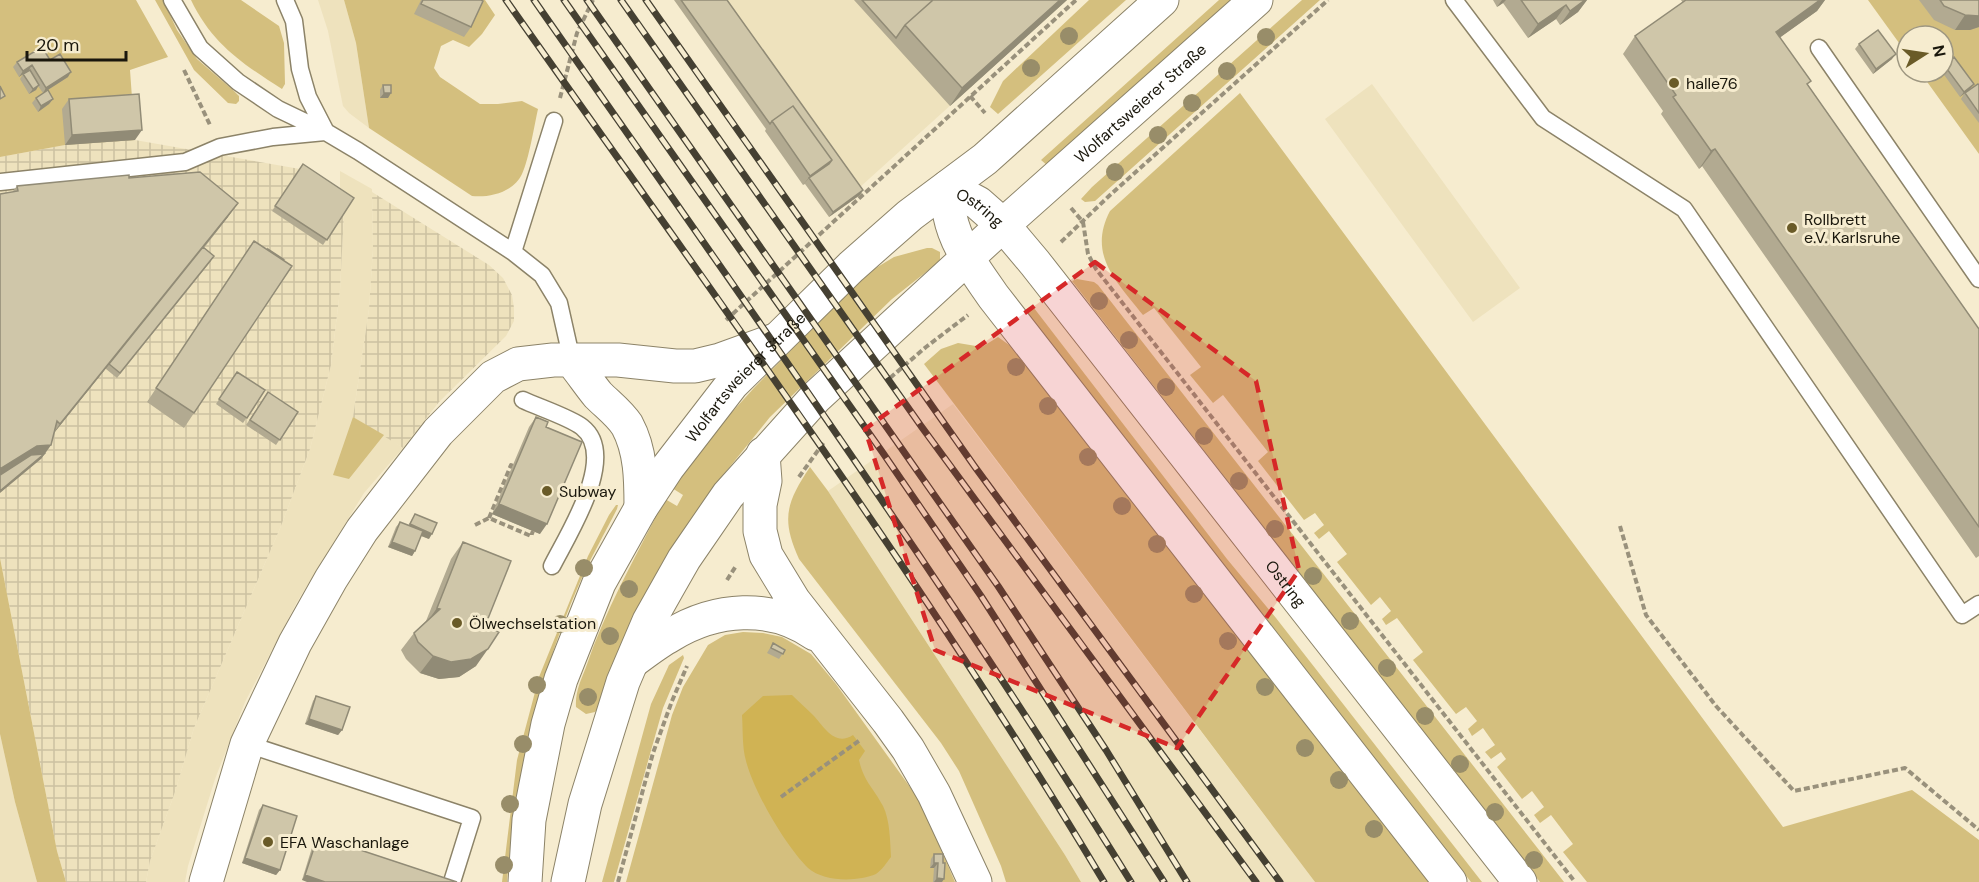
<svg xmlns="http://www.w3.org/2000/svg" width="1979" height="882" viewBox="0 0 1979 882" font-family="'DM Sans',sans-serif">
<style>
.built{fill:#eee2bd}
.industrial{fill:url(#industrial-grid)}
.green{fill:#d4bf7e}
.water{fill:#d0b354}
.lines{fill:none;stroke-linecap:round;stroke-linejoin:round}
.lane-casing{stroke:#8c8368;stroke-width:19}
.street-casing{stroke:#8c8368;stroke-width:35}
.primary-casing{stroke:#8c8368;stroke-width:35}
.path{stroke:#99917c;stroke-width:4;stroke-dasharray:6 3;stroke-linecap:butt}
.lane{stroke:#fff;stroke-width:16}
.street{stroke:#fff;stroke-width:33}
.primary{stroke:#fff;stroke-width:33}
.rail-casing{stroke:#454032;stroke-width:7}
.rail{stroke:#f6eccf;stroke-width:4.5;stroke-dasharray:14;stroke-linecap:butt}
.tree{fill:#988d69}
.wall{fill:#b2aa91}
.shaded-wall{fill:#918b76}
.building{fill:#cfc6a9;stroke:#918b76;stroke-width:1.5}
.marked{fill:#d62828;fill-opacity:0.2;stroke:#d62828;stroke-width:4.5;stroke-dasharray:12 8;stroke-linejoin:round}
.poi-dot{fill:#6a5b28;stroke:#f6eccf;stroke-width:2}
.labels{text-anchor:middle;stroke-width:6;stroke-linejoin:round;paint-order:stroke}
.poi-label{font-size:16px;fill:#1a170c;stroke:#f6eccf;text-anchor:start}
.street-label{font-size:16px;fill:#1a170c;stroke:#f6eccf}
</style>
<defs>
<pattern id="industrial-grid" width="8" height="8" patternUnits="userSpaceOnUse" patternTransform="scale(1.5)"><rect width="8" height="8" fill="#eee2bd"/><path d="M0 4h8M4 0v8" fill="none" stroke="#ccc1a1"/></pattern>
</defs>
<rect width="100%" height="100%" fill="#f6eccf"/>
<path class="built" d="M318,0H344L356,43L369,128L349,113L343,106L328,31Z
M677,0H1067L859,188Z
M1372,84L1520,288L1473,322L1325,119Z
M340,171L372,189L373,249L369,309L353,417L349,479L384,435L403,448L364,493L297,602L245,702L215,779L188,866L185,882H146L150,861L175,792L194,728L281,526L310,449L331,365L340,290L344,213L340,196Z
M953,404L1315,882H1081L1065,855L828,491Z
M0,734L15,802L37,882H0Z"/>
<path class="industrial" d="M135,140L300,169L350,203L344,213L340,290L331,365L310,449L281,526L194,728L175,792L150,861L146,882H66L57,851L0,558V157L65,145Z
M372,192L489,265L503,278L512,295L514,308V321L506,336L439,402L403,448L353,417L369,309L373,249Z"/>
<path class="green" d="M0,0H136L168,57L130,70L135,140L65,145L0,157Z
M155,0H163L177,30L197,59L234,91L239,96V101L236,104L228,103L194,70Z
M191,0H241L279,26L284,43L285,84L282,89C243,64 212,44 191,0Z
M344,0H485L495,15L482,34L469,47L453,40L441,46L434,68L440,77L480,104H498L522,101L538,109C534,127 529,159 522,174C514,192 489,198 472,196L369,128L356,43Z
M1089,0H1126L998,114L990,107L1003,81Z
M1219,0H1233L1048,166L1041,160Z
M1302,0H1320L1095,201L1085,202L1081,199L1092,187Z
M1868,0H1979V154L1920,72H1943V36H1907V54Z
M1240,93L1783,827L1912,790L1979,840V882H1587L1563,852L1573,844L1551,815L1540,823L1534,815L1544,807L1532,791L1522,799L1497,767L1506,759L1501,752L1491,759L1485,752L1495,745L1483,728L1472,736L1468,729L1477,721L1466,707L1456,714L1413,660L1423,652L1397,618L1386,625L1382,619L1391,611L1380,597L1371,605L1337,562L1347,554L1329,531L1319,539L1314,533L1324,525L1315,513L1304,520L1258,461L1268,452L1223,395L1213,403L1190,375L1201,367L1154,308L1143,315C1117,282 1087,255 1110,211Z
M927,248H932L940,252V261L892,299L770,417L711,490L675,546L600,705L595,712L586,714L576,707C575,692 581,680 586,667C606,608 637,554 665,499L677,506L683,495L672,488L712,434L754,388L866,274L894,257Z
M1077,279L1094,282L1098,285L1564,882H1540L1072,281Z
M1034,308L1227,559L1276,618L1482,882H1471L1026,313Z
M998,337L1012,347L1025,361L1432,882H1315L924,364L941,349L958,343L982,347Z
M353,417L384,435L349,479L333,475Z
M810,467L828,491L1065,855L1081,882H1006L1001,866L959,771L941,743L799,559C781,519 786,503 810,467Z
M616,505H618L617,509C605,533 591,557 580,582C539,676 514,780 507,882H502L517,760L539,677L588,556L609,515Z
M0,558L57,851L66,882H37L15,802L0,734Z
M743,632L763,633L782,637L811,654L836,684L920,801L955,882H626L672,715L683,687L708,645L725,635Z
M683,655L684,658L663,708L614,882H602L651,704L669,665Z"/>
<path class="water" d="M792,695C799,702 807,709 814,716C824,727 835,747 853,735L865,751L859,760C864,782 873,787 883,806C890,820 890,841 891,857C887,862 882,870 876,874C857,882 824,882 808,868C785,845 754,792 746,761C742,747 743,729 742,715L763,696Z"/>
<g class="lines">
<g class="lane-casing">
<path id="lane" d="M172,0L200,48L238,82L278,109L326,132L358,151L513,252L542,275L559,303L572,361
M285,0L294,21L300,69L308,97L326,132
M1454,0L1543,118L1684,209L1962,615L1979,604
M1819,48L1979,279
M0,182L185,162L220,147L273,137L325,132
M513,252L554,121
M523,400C538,407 571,418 582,427C619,456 568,534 552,566
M247,744L472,818L452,882"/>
</g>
<g class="street-casing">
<path id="street" d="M572,361C581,372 589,384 598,395C608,405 619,413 627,425C641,451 641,480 641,508
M763,454L765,481L760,505V531L766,555L794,601L888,721L908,749L934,794L975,882
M633,661C645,652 658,642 671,635C715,608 771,603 815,634
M206,882L247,744L295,643L331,579L362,530L438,432L493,377L518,364L553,360H618L675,366H695L720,360L775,340"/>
</g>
<g class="primary-casing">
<g id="primary">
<path id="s1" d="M948,187L978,203L1003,225L1035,263L1520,882"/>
<path d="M948,187C949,196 949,206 950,216C956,246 976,271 993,296L1450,882"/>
<path id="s2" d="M525,882L529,820L548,724L561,679L599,583L641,508L668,467L732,384L851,267L910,215L985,159L1162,0"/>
<path id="s3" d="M568,882L585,804L623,682L649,621L667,589L684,559L728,495L816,397L1003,225L1256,0"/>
</g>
</g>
<path class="path" d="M184,70L210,125
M970,96L985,113
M560,98L577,33L593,0
M1071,208L1083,222L1088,254L1096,269L1575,882
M1061,242L1109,196L1328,0
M726,320L1076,0
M890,378L926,347L968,315
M799,477L824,442
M489,518L511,465L513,466
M475,525L489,518L531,536L533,531
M1620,526L1646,615L1716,706L1794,791L1905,768L1979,830
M727,580L736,566
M781,797L860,740
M618,882L653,753L672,701L687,666"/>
<use href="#lane" class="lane"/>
<use href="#street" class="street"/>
<use href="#primary" class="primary"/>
<g class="rail-casing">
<path id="rail" d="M506,0C710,290 922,577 1104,882
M534,0C737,291 944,580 1131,882
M564,0L883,453L981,596L1164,882
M587,0L998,586L1106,750L1187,882
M621,0L921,426L1256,882
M646,0L975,467L1280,882"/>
</g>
<use href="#rail" class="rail"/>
</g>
<g class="tree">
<circle cx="1069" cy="36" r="9"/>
<circle cx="1266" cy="37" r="9"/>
<circle cx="1031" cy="68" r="9"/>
<circle cx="1227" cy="71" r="9"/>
<circle cx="1192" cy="103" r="9"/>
<circle cx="1158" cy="135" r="9"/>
<circle cx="1115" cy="172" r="9"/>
<circle cx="1099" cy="301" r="9"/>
<circle cx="1129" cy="340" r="9"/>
<circle cx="1016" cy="367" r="9"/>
<circle cx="1166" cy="387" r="9"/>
<circle cx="1048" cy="406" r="9"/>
<circle cx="1204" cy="436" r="9"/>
<circle cx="1088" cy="457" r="9"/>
<circle cx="1239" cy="481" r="9"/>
<circle cx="1122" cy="506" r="9"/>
<circle cx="1275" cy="529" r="9"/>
<circle cx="1157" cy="544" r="9"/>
<circle cx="584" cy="568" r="9"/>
<circle cx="1313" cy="576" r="9"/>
<circle cx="629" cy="589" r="9"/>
<circle cx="1194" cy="594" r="9"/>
<circle cx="1350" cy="621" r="9"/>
<circle cx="560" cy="624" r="9"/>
<circle cx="610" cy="636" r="9"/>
<circle cx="1228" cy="641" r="9"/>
<circle cx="1387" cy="668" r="9"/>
<circle cx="537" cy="685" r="9"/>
<circle cx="1265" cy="687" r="9"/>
<circle cx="588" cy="697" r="9"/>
<circle cx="1425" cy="716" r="9"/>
<circle cx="523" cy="744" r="9"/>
<circle cx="1305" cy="748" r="9"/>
<circle cx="1460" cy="764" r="9"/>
<circle cx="1339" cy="780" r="9"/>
<circle cx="510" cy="804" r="9"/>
<circle cx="1495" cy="812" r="9"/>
<circle cx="1374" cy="829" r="9"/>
<circle cx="1534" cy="860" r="9"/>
<circle cx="504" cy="865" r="9"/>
</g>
<path class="wall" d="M421,0H481L471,27L464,37L414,14Z
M674,0H727L863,190L860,195L829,217L805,184L803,185L765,131L766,129Z
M854,0H1067L950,106Z
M1493,0H1587L1578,12L1560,25L1556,19L1528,38L1503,3L1497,7Z
M1681,0H1825L1817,11L1780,37L1808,85L1979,329V556L1976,558L1702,166L1699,169L1661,114L1663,111L1623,54L1635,36L1683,3Z
M1919,0H1979V27L1970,30H1955L1934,20Z
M1859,44L1892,59L1873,74L1855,49Z
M50,60L68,77L43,93L38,86L36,90L29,94L20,79L23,74L29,70L19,77L13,67L17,62Z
M1944,65L1971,89L1979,85V123L1961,99L1964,94L1960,97L1942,72H1943Z
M383,85L391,93L388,98H380V90Z
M36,98L53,99L49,104L38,112L32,103Z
M69,99L135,140L65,145L62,109Z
M303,164L354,198L323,245L272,211Z
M129,178L228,217L204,248L211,261L117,378L106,369V368L54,433L51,445L41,459L13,191L17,186Z
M254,241L268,250L194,413L184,428L147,402Z
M237,372L265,390L243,423L216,404Z
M268,392L298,412L276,445L246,425Z
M536,417L546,427L540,534L492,514L529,427Z
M415,514L429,539L421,536L415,551L412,556L388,547L396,527L400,522L408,526Z
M463,542L485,626L476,666L459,677L439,679L420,673L406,659L401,650L414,633L426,621L451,559Z
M773,643L785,650L779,659L767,653Z
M316,696L342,730L338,735L305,724L313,701Z
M263,805L280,870L276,875L242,863L259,810Z
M318,836L457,882L302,880L314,841Z
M934,854L942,882H933L934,868H930L931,859Z"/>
<path class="shaded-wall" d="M1060,0H1067L950,106L962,88Z
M1502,0H1506L1503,3L1497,7Z
M1585,0H1587L1578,12L1560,25L1570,11Z
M1820,0H1825L1817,11L1764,49L1776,32Z
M1566,5L1556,19L1528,38L1538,24Z
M1965,15L1979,16V27L1970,30H1955Z
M1896,54L1892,59L1873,74L1876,69Z
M32,65L29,70L19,77L23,71Z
M71,72L68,77L43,93L46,88Z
M1974,84L1970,89L1960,97L1964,92Z
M39,85L36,90L29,94L33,89Z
M384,93H391L388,98H380Z
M53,99L49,104L38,112L41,106Z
M142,130L135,140L65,145L72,135Z
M1715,149L1702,166L1699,169L1711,151Z
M832,160L825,170L809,178L803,185L810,176Z
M863,190L860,195L829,217L833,212Z
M238,203L228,217L50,438L60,424Z
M51,445L41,459L0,493V469L37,446Z
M499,504L547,524L540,534L492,514Z
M410,524L432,534L429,539L407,530Z
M392,542L415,551L412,556L388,547Z
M437,608L440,609L425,625Z
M488,649L476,666L459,677L439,679L420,673L433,656Z
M309,719L342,730L338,735L305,724Z
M245,858L280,870L276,875L242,863Z
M934,863H938L934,868H930Z
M305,875L325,882H307L302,880Z
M937,878L944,879L942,882H934Z"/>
<path class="building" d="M423,0H481L483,1L471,27L421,4Z
M681,0H727L863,190L833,212L809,178L829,164L832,160L793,106L772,121L770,124Z
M862,0H933L905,25L896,38Z
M933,0H1060L962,88L905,25Z
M1521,0H1585L1570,11L1566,5L1538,24Z
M1686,0H1820L1776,32L1811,81L1807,84L1979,329V527L1715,149L1711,151L1673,97L1676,95L1635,36Z
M1940,0H1979V16L1965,15L1944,6Z
M1878,30L1896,54L1876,69L1859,44Z
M42,47L50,60L60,54L71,72L46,88L32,65L23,71L17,62Z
M1954,57L1974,84L1964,92L1944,65Z
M30,70L39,85L33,89L23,74Z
M1978,84L1979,85V113L1965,93Z
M383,85H391V93H384Z
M0,86L5,96L0,99Z
M48,90L53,99L41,106L36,98Z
M139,94L142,130L72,135L69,99Z
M793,106L832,160L810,176L772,121Z
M303,164L354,198L327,240L275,206Z
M200,172L238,203L60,424L57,421L51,445L37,446L0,469V194L18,191L17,186L129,175V178Z
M254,241L292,266L194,413L156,388Z
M203,247L214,256L120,373L109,364Z
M268,249L283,259H282L268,250Z
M237,372L265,390L247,418L219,399Z
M268,392L298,412L280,440L250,420Z
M536,417L548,422L546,427L582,442L547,524L499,504Z
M44,454L0,491V475L31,455Z
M415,514L437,523L432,534L410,524Z
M400,522L423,531L415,551L392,542Z
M463,542L511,561L485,626L499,632L488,649L471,659L451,662L433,656L418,642L414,633L440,609L437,608Z
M773,643L785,650L783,654L771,648Z
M316,696L350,707L342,730L309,719Z
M263,805L297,816L280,870L245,858Z
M318,836L457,882H325L305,875Z
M934,854H943V863H945L944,879L937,878L938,863H934Z"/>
<path class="marked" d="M1095,262L1256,381L1299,570L1177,748L935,650L865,429Z"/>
<g class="poi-dot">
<circle cx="1674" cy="83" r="6"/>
<circle cx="1792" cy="228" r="6"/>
<circle cx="547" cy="491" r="6"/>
<circle cx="457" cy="623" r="6"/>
<circle cx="268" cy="842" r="6"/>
</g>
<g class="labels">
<g class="poi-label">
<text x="1686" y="89">halle76</text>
<text x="1804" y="225">Rollbrett<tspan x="1804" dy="18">e.V. Karlsruhe</tspan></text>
<text x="559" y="497">Subway</text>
<text x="469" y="629">Ölwechselstation</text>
<text x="280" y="848">EFA Waschanlage</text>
</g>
<g class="street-label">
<text dy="6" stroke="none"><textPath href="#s3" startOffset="992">Wolfartsweierer Straße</textPath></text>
<text dy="6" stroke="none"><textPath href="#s1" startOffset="38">Ostring</textPath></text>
<text dy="6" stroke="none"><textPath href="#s2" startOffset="564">Wolfartsweierer Straße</textPath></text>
<text dy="6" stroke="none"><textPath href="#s1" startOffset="524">Ostring</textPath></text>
</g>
</g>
<g transform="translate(1925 54) rotate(78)"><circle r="28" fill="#f6eccf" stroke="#9e9781" stroke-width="1.5"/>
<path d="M0-4.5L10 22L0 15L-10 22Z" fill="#6a5b28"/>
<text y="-9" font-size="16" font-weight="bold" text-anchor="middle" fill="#1a170c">N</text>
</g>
<path d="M27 51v9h99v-9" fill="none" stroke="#1a170c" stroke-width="3"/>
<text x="36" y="51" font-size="18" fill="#1a170c" stroke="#f6eccf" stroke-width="4.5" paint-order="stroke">20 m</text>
</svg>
